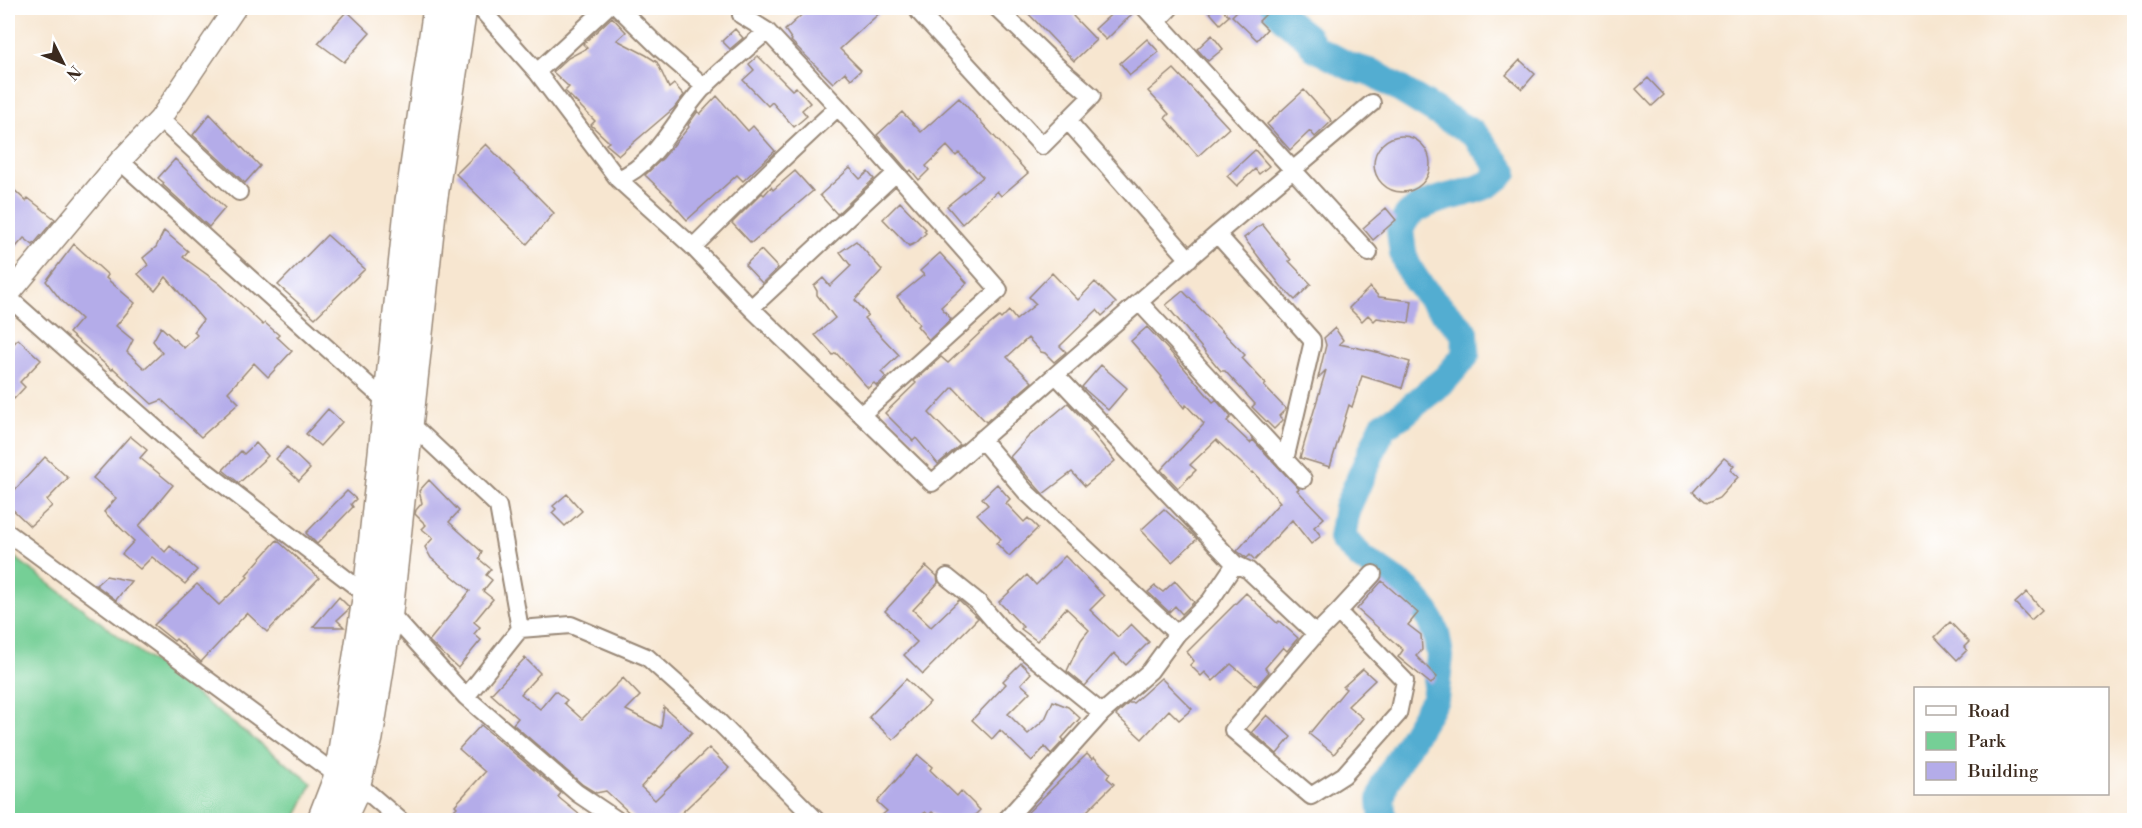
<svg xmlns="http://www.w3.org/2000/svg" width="2142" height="828" viewBox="0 0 2142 828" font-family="'Libre Bodoni',serif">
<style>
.green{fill:#75cf96;stroke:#587c5a;stroke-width:1.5}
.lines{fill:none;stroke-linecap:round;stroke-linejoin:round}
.river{stroke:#53add1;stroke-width:28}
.building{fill:#b4ace9}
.minor-casing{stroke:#987;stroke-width:20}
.tertiary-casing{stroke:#987;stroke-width:24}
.primary-casing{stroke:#987;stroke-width:30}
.minor{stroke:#fff;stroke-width:16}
.tertiary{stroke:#fff;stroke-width:21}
.primary{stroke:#fff;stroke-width:27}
</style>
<rect width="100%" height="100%" fill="#fff"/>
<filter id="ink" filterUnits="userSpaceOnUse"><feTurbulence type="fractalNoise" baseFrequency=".0167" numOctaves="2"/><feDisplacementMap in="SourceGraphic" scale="12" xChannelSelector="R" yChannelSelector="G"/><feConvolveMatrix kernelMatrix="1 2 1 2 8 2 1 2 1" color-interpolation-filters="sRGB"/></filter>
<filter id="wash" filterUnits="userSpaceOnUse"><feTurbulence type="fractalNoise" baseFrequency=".008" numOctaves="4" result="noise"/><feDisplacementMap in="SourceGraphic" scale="24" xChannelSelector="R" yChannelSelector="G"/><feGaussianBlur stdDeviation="1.35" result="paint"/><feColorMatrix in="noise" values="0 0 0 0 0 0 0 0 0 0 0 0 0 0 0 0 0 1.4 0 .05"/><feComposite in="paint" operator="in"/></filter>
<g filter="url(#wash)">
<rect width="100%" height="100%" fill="#f7e6d0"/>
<path class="green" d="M8,552L312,783L295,820H8Z"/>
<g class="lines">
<path class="river" d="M1275,8L1287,21L1307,37L1315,48L1349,66L1375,74L1475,135L1504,172C1479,199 1438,191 1410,214C1406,217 1403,224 1400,229C1401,238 1402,248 1404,257C1414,287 1444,310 1465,333L1466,355L1446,378L1403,414L1383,426L1347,508L1342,538L1362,558L1408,590L1427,613L1436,633L1440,656L1435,699L1385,783L1381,800L1383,820"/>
</g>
<g id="blocks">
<path class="building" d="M809,8H885L840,49L861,70L851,79L845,72L833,83L791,41L792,40L785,30Z
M1023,8H1081L1073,16L1096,40L1074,61Z
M1118,8H1126L1132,14L1106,40L1095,29Z
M1206,8H1221L1229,16L1220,24Z
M1240,8H1259L1266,14L1259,21L1267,29L1257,40L1232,16Z
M347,11L370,33L344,62L318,43Z
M612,17L626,32L617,40L646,55L657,62L669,88L674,84L684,95L674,108L619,155L606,144L609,142L591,125L595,121L565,91L569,87L553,72L568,58L587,48L583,44Z
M735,29L743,38L730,49L722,41Z
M1212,35L1223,49L1208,61L1197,49Z
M1147,39L1159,52L1130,75L1120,63Z
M758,56L792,90L796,87L810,103L802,110L807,116L794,127L772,102L768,106L743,80L754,70L749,64Z
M1520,60L1535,74L1522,89L1506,75Z
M1174,69L1229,128L1198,156L1165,118L1169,114L1148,91Z
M1648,78L1664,95L1652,106L1636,89Z
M1304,90L1332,121L1315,137L1310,131L1290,150L1267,124Z
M717,96L748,131L753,126L775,151L743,181L737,175L687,220L671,202L672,201L645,175L663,158L689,127L688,125L698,111L700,114Z
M959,98L1028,173L1001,196L997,191L962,224L947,206L983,177L959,153L956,156L947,146L926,166L929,170L919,180L911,170L909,172L877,135L902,112L921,132Z
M210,114L260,166L245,183L193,135Z
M1374 164a28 28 0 1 1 56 0a28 28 0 1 1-56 0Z
M486,144L554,213L527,244L456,174Z
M1255,150L1269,166L1259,174L1255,169L1237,186L1227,176Z
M175,159L225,208L209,227L163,185L164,183L158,178Z
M850,168L860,179L868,172L874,179L837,214L820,195Z
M795,171L813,191L751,243L732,223L762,193L764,195L771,187L773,190Z
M8,184L26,201L28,198L55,219L33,245L24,238L8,256Z
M900,202L926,229L924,231L926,233L916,243L909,246L883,219Z
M1386,208L1396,220L1373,240L1363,228Z
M1262,224L1291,260L1289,261L1311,284L1295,300L1281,286L1244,238Z
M164,231L188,251L183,257L220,284L263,325L265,323L279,335L277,337L292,351L268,377L254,363L228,392L239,403L201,437L162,400L152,404L113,368L112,370L69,333L81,319L60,299L46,281L74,244L108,275L106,278L135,303L116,326L133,340L127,352L145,369L162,353L153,341L161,327L184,348L197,335L194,332L203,320L166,277L155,291L138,274L148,265L143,258L156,247Z
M327,235L365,269L315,318L278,285Z
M856,241L882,270L855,300L868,315L864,318L899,355L881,372L886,377L877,386L874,383L868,388L836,353L833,355L815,335L835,318L817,295V291L814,286L823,278L830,286L851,266L840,252Z
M761,250L778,268L762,283L745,265Z
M940,253L967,283L941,307L951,319L929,340L917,326L919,324L897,297L924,275L920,271Z
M1052,273L1078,300L1095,282L1116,303L1102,316L1097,310L1060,346L1066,352L1054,362L1045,353L1041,352L1028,338L1007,357L1032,382L986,422L953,387L929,413L960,445L938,464L916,438L913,441L885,413L916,383L914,381L941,357L948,363L983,330L999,317L1001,319L1009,311L1016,320L1036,304L1029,297Z
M1370,287L1379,297L1412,301L1409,323L1377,318L1374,321L1368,315L1362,321L1349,308Z
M1183,291L1245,355L1242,358L1266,384L1264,386L1286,409L1279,416L1283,420L1274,429L1252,407L1255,404L1225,371H1221L1166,305Z
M1147,327L1173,355L1213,402L1216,400L1231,417L1227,421L1250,443L1253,440L1299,489L1297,490L1324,518L1314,527L1321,536L1311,544L1292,520L1255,560L1250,555L1247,558L1237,551L1280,502L1253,472L1252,473L1216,440L1190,465L1196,470L1178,488L1161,470L1204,424L1186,405L1184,408L1161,378L1162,377L1131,341Z
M1335,328L1343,340L1339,344L1373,351L1410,362L1402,388L1362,376L1352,407L1349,405L1330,467L1300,458L1326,370L1318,378L1326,345L1324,338Z
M18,339L41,360L20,382L25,387L14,399L9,394L8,396V350Z
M1101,365L1127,388L1108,410L1082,387Z
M1068,403L1092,429L1090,430L1115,461L1085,486L1072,472L1043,494L1010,457L1028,437Z
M328,409L342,422L320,446L306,434Z
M130,436L147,450L140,458L173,485L139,526L165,552L170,546L197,570L185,584L152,557L140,569L122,554L134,541L104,512L116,498L93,478Z
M256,443L268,456L239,483L223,470L241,451L244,454Z
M287,447L310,469L299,481L276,459Z
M45,457L68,478L47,500L52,506L30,526L8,505V501L14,494L12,493Z
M1724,458L1734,466L1730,470L1738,477L1719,498L1708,503L1704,502L1693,492Z
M429,480L459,511L449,522L482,552L479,559L491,569L486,575L492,580L483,591L493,599L474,622L480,627L474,634L481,640L458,668L429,641L470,591L431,558L425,547L433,538L422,529L426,525L415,514L416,510L422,503L419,491Z
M997,484L1010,499L1006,503L1024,522L1028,518L1038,528L1009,556L996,543L1001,539L977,514L988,505L982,498Z
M347,491L356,499L351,504L353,507L317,544L306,533Z
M567,494L582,511L565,526L552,513L556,509L553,506Z
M1164,509L1197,539L1172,562L1141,530Z
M277,540L319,578L267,632L247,613L201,662L176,639L174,641L154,625L197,584L219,605L248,577L246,575Z
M1065,556L1104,596L1090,610L1118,637L1131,624L1149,642L1126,665L1114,653L1085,686L1067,671L1081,640L1089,630L1066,608L1037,641L1021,629L1023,627L999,602L1027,575L1036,585Z
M926,566L937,576L938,583L913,610L931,627L959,600L978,618L923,674L904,655L917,642L885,611Z
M106,576L131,581L116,600L96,585Z
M1175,581L1194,602L1182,614L1175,606L1169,612L1148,592L1155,586L1163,592Z
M1382,581L1418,613L1408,625L1421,635L1422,650L1416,656L1437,677L1431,684L1398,657L1403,650L1357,609Z
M2027,592L2042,610L2031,620L2015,603Z
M1246,593L1277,623L1279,621L1298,638L1287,651L1283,647L1265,668L1269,672L1257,686L1231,664L1213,681L1205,672L1201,676L1190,665L1194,661L1187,652Z
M339,597L349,607L348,610L337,620L344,627H313Z
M1950,622L1969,642L1964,647L1967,650L1957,660L1935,637Z
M525,658L540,673L521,694L540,709L555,691L567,700L564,703L582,719L623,678L640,696L626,710L661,728L664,707L692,732L641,787L655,800L709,748L729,768L674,820H637L606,791L596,793L583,785L513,724L518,718L491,694Z
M1021,663L1031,673L1021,684L1030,692L1008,714L1028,734L1045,719L1053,701L1068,707L1080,718L1062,738L1064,740L1051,754L1045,747L1032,761L1000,730L992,739L972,720L1006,684L1003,681Z
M1363,669L1375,680L1348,706L1363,718L1334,754L1309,734L1346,689L1343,687Z
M1161,678L1192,709L1179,720L1169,710L1142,739L1116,715L1129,703H1133Z
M906,679L930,702L893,740L869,717Z
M1267,715L1291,737L1277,754L1252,732Z
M481,725L561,793L558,797L586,820H444L457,807L455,805L485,772L459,749Z
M1087,754L1092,759L1094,757L1110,773L1107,778L1114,784L1078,820H1020Z
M918,755L932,767L930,770L957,796L961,791L980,810L970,820H942L932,812L929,815L925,812L918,820H876L887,811L877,802Z"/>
</g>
</g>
<g filter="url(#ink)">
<use href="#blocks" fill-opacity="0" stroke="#987" stroke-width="1.5"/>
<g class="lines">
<g class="minor-casing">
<path id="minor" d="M480,8L537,72L618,179L693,247L751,308L932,483L1217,234L1372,103
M619,8L662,50L705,87
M924,8L919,12L1042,146L1092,96L1056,65L997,8
M1145,8L1369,253
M741,15L767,31L838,107L999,290L862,414
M1157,21L1170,8
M537,72L606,8
M160,119L239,192
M1068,121L1189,259
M120,161L410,423L498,506L520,629L466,697
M618,179C658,163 676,116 705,86C724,67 747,49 767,31
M1217,234L1312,340V345L1285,460
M693,247L772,169L838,107
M8,297L189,458L389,612L466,697L577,793L617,820
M1139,302L1303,479
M751,308L896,173
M1056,375L1235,564L1248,570L1316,634L1233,730L1311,796L1344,775L1398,714L1405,681L1338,612L1316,634
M981,439L1026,492L1177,634L1150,671L1102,713L1006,820
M8,533L338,776
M947,577L978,602L1006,635L1102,713
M1338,612L1373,574
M520,629L571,625L647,657L714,717L816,820
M1177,634L1210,601L1235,564
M357,783L400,820"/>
</g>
<g class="tertiary-casing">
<path id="tertiary" d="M8,295L120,161L160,119L235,8"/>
</g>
<g class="primary-casing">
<path id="primary" d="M321,820L338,776L367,593L409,201L437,8
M342,820L354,794L369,738L389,612L433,203L463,8"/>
</g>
<use href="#minor" class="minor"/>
<use href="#tertiary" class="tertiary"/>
<use href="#primary" class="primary"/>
</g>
</g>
<rect width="2142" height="828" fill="none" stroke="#fff" stroke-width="30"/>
<rect x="1914" y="687" width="195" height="108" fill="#ffffff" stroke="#b1aaa5" stroke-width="1.5"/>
<rect x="1926" y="706" width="30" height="9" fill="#ffffff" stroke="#b1aaa5" stroke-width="1.5"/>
<text x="1968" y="717" font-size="18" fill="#3b2a1e">Road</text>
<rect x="1926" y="732" width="30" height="18" fill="#75cf96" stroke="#b1aaa5" stroke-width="1.5"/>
<text x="1968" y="747" font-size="18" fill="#3b2a1e">Park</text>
<rect x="1926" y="762" width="30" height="18" fill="#b4ace9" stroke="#b1aaa5" stroke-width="1.5"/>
<text x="1968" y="777" font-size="18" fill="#3b2a1e">Building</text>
<g transform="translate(63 63) rotate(133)" stroke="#ffffff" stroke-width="4.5" paint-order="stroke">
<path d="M0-4.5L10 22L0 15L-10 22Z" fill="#3b2a1e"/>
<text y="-9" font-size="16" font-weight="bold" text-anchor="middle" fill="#3b2a1e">N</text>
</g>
</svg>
